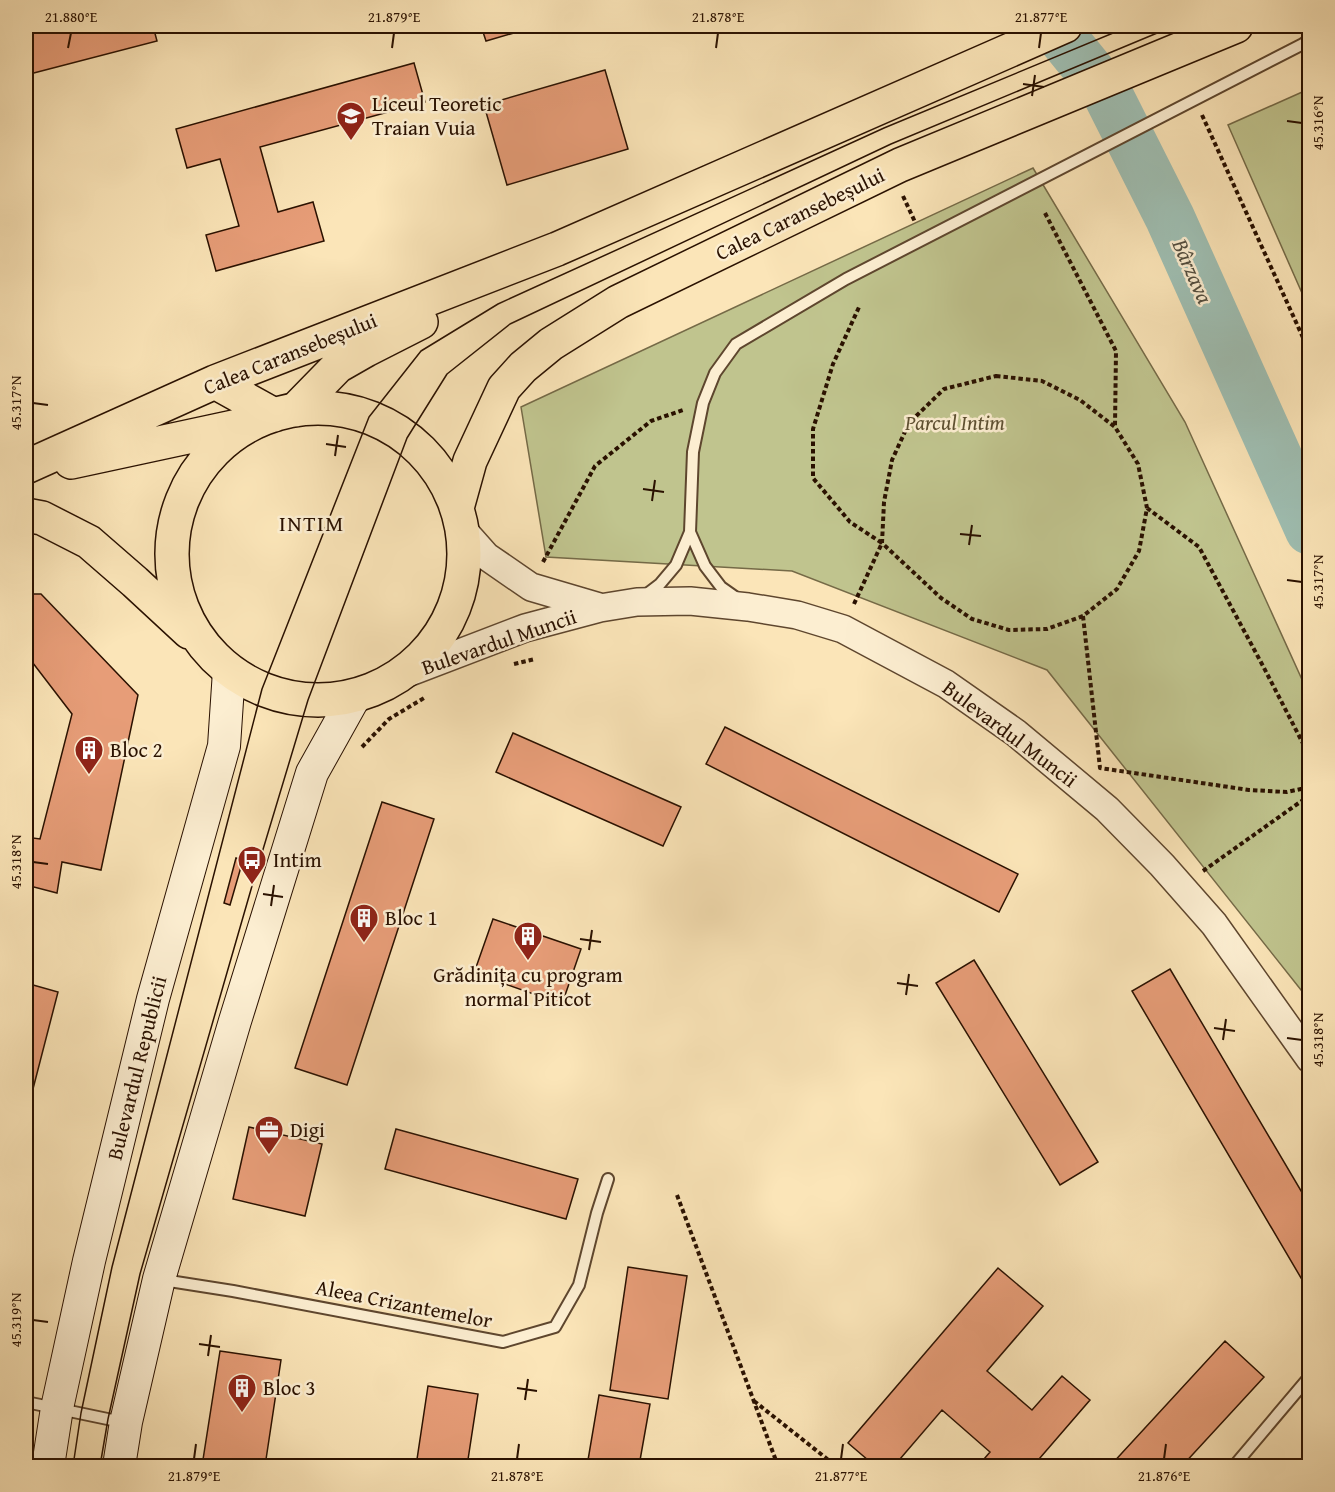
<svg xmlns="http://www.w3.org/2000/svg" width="1335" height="1492" viewBox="0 0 1335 1492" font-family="'Gentium Book Plus',serif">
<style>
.green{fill:#c0c48e;stroke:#756a47;stroke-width:1.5}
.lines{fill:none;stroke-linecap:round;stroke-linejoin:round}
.river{stroke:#9fbfb3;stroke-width:50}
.building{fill:#e79d78;stroke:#2a1100;stroke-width:1.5}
.service-casing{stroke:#5e462e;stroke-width:14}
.tertiary-casing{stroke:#5e462e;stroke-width:30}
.secondary-casing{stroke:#2a1100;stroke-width:34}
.primary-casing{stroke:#2a1100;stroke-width:36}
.path{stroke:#2a1100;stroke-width:4;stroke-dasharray:4.5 3;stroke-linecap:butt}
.service{stroke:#fceed1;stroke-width:10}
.tertiary{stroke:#fceed1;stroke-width:27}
.secondary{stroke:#fceed1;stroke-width:32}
.primary{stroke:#fbe5b8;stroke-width:33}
.tram{stroke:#2a1100;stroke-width:1.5}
.ticks{fill:none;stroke:#2a1100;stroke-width:2}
.labels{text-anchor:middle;stroke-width:5;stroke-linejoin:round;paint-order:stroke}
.poi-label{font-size:21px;fill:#2a1100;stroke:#fceed1;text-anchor:start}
.street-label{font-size:21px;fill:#2a1100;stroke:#fceed1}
.park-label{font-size:21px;font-style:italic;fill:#5e5032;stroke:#fceed1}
.water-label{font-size:22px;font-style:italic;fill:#534e3f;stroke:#fceed1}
.neighbourhood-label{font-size:22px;letter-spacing:1.5px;fill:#2a1100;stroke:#fceed1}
.neatline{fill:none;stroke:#2a1100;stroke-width:2}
.ticks-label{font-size:15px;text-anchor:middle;fill:#2a1100}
</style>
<rect width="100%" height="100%" fill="#fbe5b8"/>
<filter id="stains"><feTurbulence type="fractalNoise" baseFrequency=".00333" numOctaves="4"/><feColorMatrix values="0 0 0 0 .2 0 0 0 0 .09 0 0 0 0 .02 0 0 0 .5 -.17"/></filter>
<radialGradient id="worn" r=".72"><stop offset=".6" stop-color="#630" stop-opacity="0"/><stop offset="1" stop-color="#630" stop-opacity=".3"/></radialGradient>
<path class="green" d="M1309,89V309L1228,125Z
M1033,168L1185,422L1309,695V1000L1047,670L792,571L546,557L521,407Z"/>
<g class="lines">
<path class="river" d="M1053,26L1106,91L1170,218L1310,530"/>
</g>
<path class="building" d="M26,26H153L157,41L26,75Z
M481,26H538L486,41Z
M414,63L425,102L260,147L278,212L313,202L324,241L216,271L206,235L239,226L220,159L187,168L176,129Z
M605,70L628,149L507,185L484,105Z
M26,594H41L138,695L101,870L62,862L57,893L26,885V837L40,839L72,714L26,654Z
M725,727L1018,874L999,912L706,764Z
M513,733L681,807L663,846L496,772Z
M382,802L434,819L347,1085L295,1068Z
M236,858L243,860L230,905L224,903Z
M493,919L581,949L562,1004L474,973Z
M974,960L1098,1162L1060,1185L936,983Z
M1170,969L1310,1206V1280L1304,1283L1132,991Z
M26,983L58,992L26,1116Z
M249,1127L322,1144L305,1216L233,1199Z
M396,1129L578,1179L566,1219L385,1169Z
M628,1267L687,1276L668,1399L610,1390Z
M998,1268L1043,1306L987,1371L1032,1410L1062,1376L1090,1400L1033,1466H978L990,1452L942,1410L894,1466H875L848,1443Z
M1225,1341L1264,1377L1182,1466H1110Z
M220,1351L281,1360L265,1466H202Z
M428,1386L478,1394L467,1466H416Z
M599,1395L650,1404L639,1466H587Z"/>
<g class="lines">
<g class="service-casing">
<path id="service" d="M690,532L705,566L721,587L738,599
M643,597L660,584L676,565L690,532L693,452L703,403L715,373L736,344L846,279L1303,44L1310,39
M163,1280L233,1291L503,1342L555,1327L579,1285L597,1213L608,1179
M26,1402L122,1422
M1234,1466L1310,1376"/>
</g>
<g class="tertiary-casing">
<path id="tertiary" d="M462,529L486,556L531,587L599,607
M397,677L525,628L600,608L637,602L690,601L748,607L797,615L843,629L946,684L1016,733L1107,809L1162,865L1214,924L1310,1059"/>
</g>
<g class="secondary-casing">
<path id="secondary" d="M48,1466L57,1408L89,1261L153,999L224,746L229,671
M119,1466L126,1422L159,1279L235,1021L312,773L355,696"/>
</g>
<g class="primary-casing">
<path id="primary" d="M215,382L274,415
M172 554a146 146 0 1 1 292 0a146 146 0 1 1-292 0Z
M295,410L338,366L366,350L421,322
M71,462L243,425
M26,467L215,382L557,249L1065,26
M457,508L470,461L504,388L523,367L551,344L618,302L900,165L1236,26
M26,515L42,518L89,542L135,582L189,632"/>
</g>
<path class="path" d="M1202,115L1310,353
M903,196L915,222
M1045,213L1116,351L1115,426
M996,376L1042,381L1080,400L1115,427L1138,464L1147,508L1139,551L1117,589L1083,616L1047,629L1009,630L972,619L941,598L882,543L884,502L892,460L909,423L944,389Z
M1147,508L1199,547L1263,666L1310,757
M543,562L595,466L651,421L683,410
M854,604L882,543L850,522L813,478V429L833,364L860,305
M1083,616L1100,768L1249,790L1287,792L1310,787
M514,664L535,659
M362,747L389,719L424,698
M1203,871L1310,795
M677,1195L778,1466
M754,1401L836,1466"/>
<use href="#service" class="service"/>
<use href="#tertiary" class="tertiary"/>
<use href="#secondary" class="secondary"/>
<use href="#primary" class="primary"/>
<path class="tram" d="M73,1466L81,1413L112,1267L262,689L369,417L421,351L498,304L884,128L1130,26
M100,1466L108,1419L140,1274L252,886L308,700L407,438L447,374L510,324L891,144L1174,26"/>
</g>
<path class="ticks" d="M68,48L71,33M392,48L394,33M716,48L718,33M1039,48L1041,33M1023,84L1044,87M1032,96L1035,75M1287,121L1302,123M33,403L48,405M326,444L346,447M335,456L338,435M643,489L664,492M652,501L655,480M960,534L981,536M969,545L972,525M1287,580L1302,582M33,862L48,864M263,894L283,897M271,906L274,885M580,939L601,942M589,950L592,930M897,983L918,986M906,995L909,974M1214,1028L1235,1031M1287,1038L1302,1040M1223,1040L1226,1019M33,1320L48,1322M199,1344L220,1347M208,1356L211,1335M517,1388L537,1391M525,1400L528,1379M194,1459L196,1444M517,1459L519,1444M841,1459L843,1444M1164,1459L1166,1444"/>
<defs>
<g id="school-pin" transform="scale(1.5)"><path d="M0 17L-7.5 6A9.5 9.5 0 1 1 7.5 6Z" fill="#8f2418" stroke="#fceed1"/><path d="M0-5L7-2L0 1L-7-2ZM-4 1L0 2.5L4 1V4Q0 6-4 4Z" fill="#fff"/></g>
<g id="building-pin" transform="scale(1.5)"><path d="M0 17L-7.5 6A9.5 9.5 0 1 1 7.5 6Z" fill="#8f2418" stroke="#fceed1"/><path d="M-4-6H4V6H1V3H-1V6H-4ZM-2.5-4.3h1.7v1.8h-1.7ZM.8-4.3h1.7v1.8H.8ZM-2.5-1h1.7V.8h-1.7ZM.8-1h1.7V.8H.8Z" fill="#fff"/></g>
<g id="bus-pin" transform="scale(1.5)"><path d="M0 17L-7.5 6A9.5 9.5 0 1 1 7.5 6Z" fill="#8f2418" stroke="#fceed1"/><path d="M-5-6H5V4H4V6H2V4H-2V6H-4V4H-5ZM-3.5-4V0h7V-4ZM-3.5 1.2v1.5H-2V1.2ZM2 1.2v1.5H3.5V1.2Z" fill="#fff"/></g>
<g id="office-pin" transform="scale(1.5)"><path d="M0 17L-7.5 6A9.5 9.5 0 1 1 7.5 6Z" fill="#8f2418" stroke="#fceed1"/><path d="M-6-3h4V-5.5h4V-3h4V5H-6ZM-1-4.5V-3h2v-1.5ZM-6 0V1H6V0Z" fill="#fff"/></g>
</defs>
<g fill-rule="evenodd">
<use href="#school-pin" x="351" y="116"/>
<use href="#building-pin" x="89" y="750"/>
<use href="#bus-pin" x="252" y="860"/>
<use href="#building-pin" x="364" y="918"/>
<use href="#building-pin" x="528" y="936"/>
<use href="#office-pin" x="269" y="1130"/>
<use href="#building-pin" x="242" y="1388"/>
</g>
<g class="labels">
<g class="poi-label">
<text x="372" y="111">Liceul Teoretic<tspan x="372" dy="24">Traian Vuia</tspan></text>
<text x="110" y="757">Bloc 2</text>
<text x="273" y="867">Intim</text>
<text x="385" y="925">Bloc 1</text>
<text x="528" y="982" text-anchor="middle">Grădinița cu program<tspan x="528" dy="24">normal Piticot</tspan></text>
<text x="290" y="1137">Digi</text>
<text x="263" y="1395">Bloc 3</text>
</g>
<g class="street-label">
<text transform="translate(800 214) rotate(-26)" y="7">Calea Caransebeșului</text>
<text transform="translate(290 354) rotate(-22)" y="7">Calea Caransebeșului</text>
<text transform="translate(499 642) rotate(-19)" y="7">Bulevardul Muncii</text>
<text transform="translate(1010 734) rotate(37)" y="7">Bulevardul Muncii</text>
<text transform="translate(137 1068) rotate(-76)" y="7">Bulevardul Republicii</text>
<text transform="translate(404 1304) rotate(11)" y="7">Aleea Crizantemelor</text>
</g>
<g class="park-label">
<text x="955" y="430">Parcul Intim</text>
</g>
<g class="water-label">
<text transform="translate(1193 271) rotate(66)" y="8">Bârzava</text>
</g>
<g class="neighbourhood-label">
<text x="312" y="531">INTIM</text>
</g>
</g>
<rect width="1335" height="1492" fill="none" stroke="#fbe5b8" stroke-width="66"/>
<rect x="33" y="33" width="1269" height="1426" class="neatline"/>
<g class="ticks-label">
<text x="71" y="22">21.880°E</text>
<text x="394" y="22">21.879°E</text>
<text x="718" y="22">21.878°E</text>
<text x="1041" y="22">21.877°E</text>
<text transform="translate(1318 123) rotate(-90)" y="5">45.316°N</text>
<text transform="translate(16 403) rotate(-90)" y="5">45.317°N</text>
<text transform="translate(1318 582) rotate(-90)" y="5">45.317°N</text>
<text transform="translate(16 862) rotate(-90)" y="5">45.318°N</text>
<text transform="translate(1318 1040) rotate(-90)" y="5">45.318°N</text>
<text transform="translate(16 1320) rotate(-90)" y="5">45.319°N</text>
<text x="194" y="1481">21.879°E</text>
<text x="517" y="1481">21.878°E</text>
<text x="841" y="1481">21.877°E</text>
<text x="1164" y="1481">21.876°E</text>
</g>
<rect width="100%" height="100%" filter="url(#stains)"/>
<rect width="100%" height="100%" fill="url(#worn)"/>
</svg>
